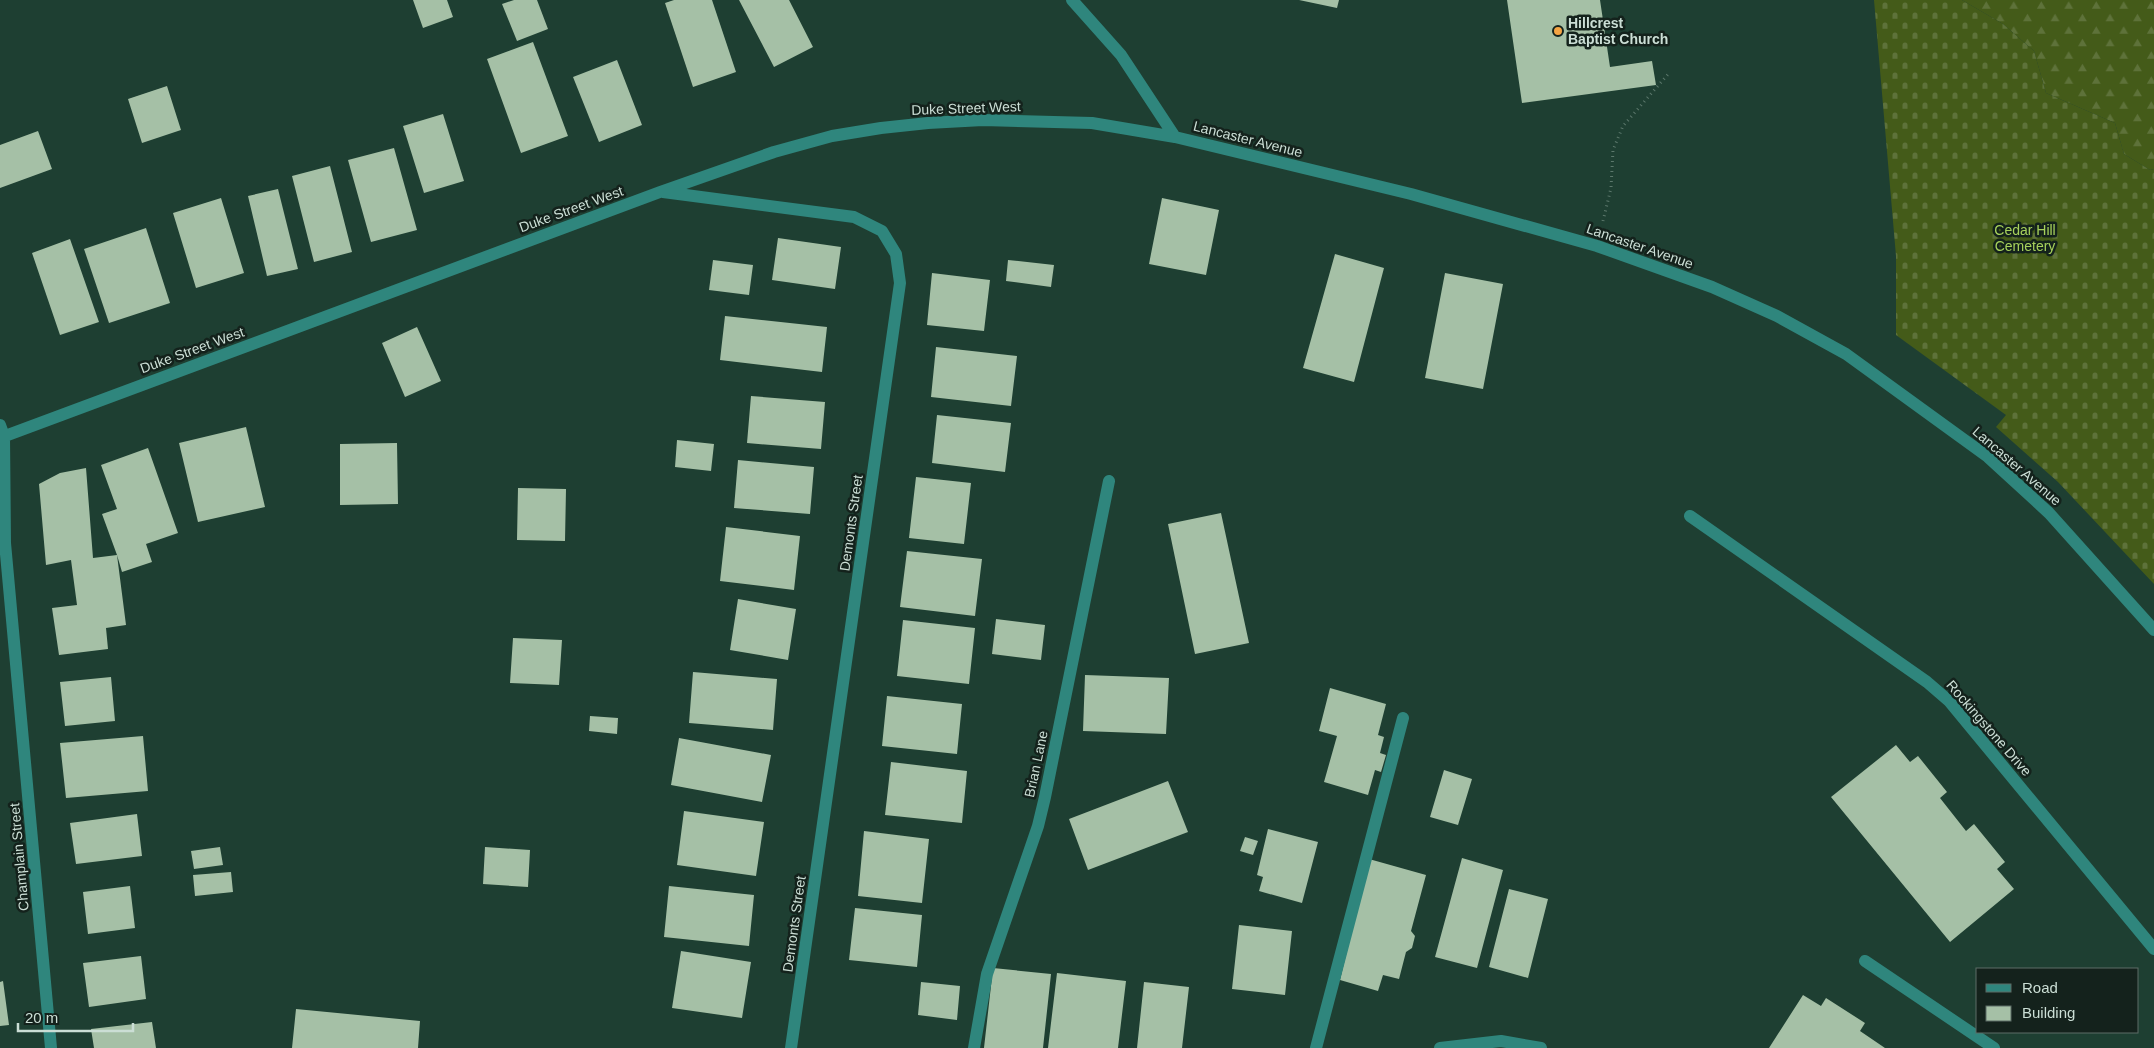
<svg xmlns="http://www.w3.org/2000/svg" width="2154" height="1048" viewBox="0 0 2154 1048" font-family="Helvetica,sans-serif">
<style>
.forest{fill:url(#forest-firs)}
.cemetery{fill:url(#cemetery-stones)}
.building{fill:#a5c0a6}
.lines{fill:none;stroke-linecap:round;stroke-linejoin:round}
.path{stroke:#5c786c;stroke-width:3;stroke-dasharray:1 4;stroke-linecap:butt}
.minor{stroke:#2f867d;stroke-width:12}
.poi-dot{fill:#f4a444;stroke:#14221c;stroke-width:2}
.labels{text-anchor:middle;stroke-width:5;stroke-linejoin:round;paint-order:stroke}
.poi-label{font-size:14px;font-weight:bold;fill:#cbded5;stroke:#14221c;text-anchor:start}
.street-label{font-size:14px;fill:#cbded5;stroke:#14221c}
.park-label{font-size:14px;fill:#a7d25c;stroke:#14221c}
</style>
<defs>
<pattern id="forest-firs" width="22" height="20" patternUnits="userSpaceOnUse" patternTransform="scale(1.25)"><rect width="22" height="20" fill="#445b19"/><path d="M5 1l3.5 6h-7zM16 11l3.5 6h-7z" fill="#5e723a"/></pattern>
<pattern id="cemetery-stones" width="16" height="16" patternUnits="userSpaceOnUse" patternTransform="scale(1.25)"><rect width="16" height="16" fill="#445b19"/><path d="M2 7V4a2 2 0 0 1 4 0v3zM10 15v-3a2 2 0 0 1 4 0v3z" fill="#5e723a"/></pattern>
</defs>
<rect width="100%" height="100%" fill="#1e3f32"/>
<path class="forest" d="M1962,0H2154V169L2150,170L2124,154L2115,123L2046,93L2034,51L2003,24Z"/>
<path class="cemetery" d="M1874,0H1962L2003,24L2034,51L2046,93L2115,123L2124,154L2150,170L2154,169V584L2058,482L1996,427L2006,415L1896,335V256Z"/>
<path class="building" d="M413,0H447L453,17L423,28Z
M514,0H537L548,29L517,41L502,4Z
M674,0H712L736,72L693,87L665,3Z
M739,0H789L813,47L774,67Z
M1299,0H1339L1337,8Z
M1507,0H1600L1610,67L1652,61L1656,85L1522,103Z
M533,42L568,136L521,153L487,59Z
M617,60L642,125L599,142L573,77Z
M167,86L181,130L142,143L128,99Z
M443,114L464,181L424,193L403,126Z
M38,131L52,169L0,188V145Z
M394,148L417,230L371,242L348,160Z
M330,166L352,252L314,262L292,176Z
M278,189L298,269L267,276L248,196Z
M221,198L244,273L196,288L173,213Z
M1162,198L1219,210L1206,275L1149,264Z
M146,228L170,303L109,323L84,249Z
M778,238L841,247L835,289L772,280Z
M70,239L99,322L60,335L32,253Z
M1335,254L1384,268L1354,382L1303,368Z
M713,260L753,265L749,295L709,290Z
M1008,260L1054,265L1051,287L1006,281Z
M932,273L990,280L984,331L927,325Z
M1445,273L1503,284L1483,389L1425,378Z
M725,316L827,327L822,372L720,360Z
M417,327L441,381L405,397L382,343Z
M936,347L1017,356L1011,406L931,397Z
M751,396L825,402L821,449L747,443Z
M937,415L1011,423L1005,472L932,463Z
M246,427L265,507L198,522L179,443Z
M677,440L714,444L711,471L675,467Z
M397,443L398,504L340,505V444Z
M148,448L178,533L146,544L152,562L122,572L117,555L126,625L106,628L108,649L59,655L52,608L77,605L71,560L46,565L39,484L60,473L86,468L93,558L117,555L102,514L117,509L101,465Z
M738,460L814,467L810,514L734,508Z
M916,477L971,483L964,544L909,538Z
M518,488L566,489L565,541L517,540Z
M1221,513L1249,643L1195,654L1168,524Z
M726,527L800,536L794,590L720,581Z
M907,551L982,559L975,616L900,607Z
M738,599L796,609L788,660L730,650Z
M996,619L1045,625L1041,660L992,654Z
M903,620L975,628L969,684L897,676Z
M513,638L562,640L559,685L510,683Z
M693,672L777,679L773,730L689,723Z
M1085,675L1169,678L1166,734L1083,731Z
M111,677L115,721L65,726L60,682Z
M1330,688L1386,704L1378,735L1384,737L1380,753L1386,755L1381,772L1375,770L1368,795L1324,782L1337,736L1319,731Z
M887,696L962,704L957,754L882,746Z
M590,716L618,718L617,734L589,731Z
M143,736L148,791L66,798L60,743Z
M679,738L771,755L762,802L671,785Z
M1896,745L1910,762L1918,756L1947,792L1940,798L1966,831L1974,824L2005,862L1997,869L2014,889L1950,942L1831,797Z
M891,762L967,771L962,823L885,815Z
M1444,770L1472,779L1458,825L1430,817Z
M1168,781L1188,832L1088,870L1069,819Z
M684,811L764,822L756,876L677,865Z
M137,814L142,856L76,864L70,823Z
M1268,829L1318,842L1302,903L1259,891L1263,877L1257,875Z
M864,831L929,839L922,903L858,896Z
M1245,837L1258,841L1253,855L1240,851Z
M220,847L223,865L194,869L191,851Z
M485,847L530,850L528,887L483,884Z
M1462,858L1503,870L1477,968L1435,957Z
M1369,859L1426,875L1411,931L1415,936L1412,948L1406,952L1399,979L1383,975L1378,991L1340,980Z
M231,872L233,892L195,896L193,875Z
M130,886L135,928L88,934L83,892Z
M669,886L754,895L749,946L664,937Z
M1509,889L1548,899L1528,978L1489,967Z
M855,908L922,915L917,967L849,960Z
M1239,925L1292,931L1285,995L1232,989Z
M681,951L751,962L742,1018L672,1008Z
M141,956L146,999L89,1007L83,963Z
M993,968L1051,974L1043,1048H984Z
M1057,973L1126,981L1118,1048H1048Z
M3,981L9,1025L0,1026V982Z
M921,982L960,986L957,1020L918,1015Z
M1144,982L1189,987L1182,1048H1137Z
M1803,995L1821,1006L1826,998L1865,1023L1860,1031L1885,1048H1769Z
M296,1009L420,1021L418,1048H292Z
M152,1022L156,1048H94L91,1029Z"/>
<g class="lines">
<path class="path" d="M1603,221L1611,188L1613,150L1623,126L1670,72"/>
<path class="minor" d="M1072,0L1121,55L1175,137
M663,192L854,217L882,231L896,254L900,283L791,1048
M0,425L4,436L5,543L51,1048
M0,438L660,192L774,152L832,136L881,128L928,123L983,120L1092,123L1175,137L1411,194L1597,246L1712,287L1777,316L1846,354L1988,457L2049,513L2154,630
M1690,516L1927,682L1949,701L2154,949
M1865,961L1994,1048
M974,1048L987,974L1038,826L1045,797L1109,481
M1316,1048L1403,718
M1440,1048L1501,1041L1541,1048"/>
</g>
<circle class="poi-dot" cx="1558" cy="31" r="5"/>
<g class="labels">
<g class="poi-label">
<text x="1568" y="28">Hillcrest<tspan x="1568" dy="16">Baptist Church</tspan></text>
</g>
<g class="street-label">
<text transform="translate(966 108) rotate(-2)" y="5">Duke Street West</text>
<text transform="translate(1248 139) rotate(14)" y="5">Lancaster Avenue</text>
<text transform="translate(571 209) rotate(-20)" y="5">Duke Street West</text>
<text transform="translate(1640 246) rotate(19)" y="5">Lancaster Avenue</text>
<text transform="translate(192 350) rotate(-20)" y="5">Duke Street West</text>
<text transform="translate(2017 466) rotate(41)" y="5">Lancaster Avenue</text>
<text transform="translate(851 523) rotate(-82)" y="5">Demonts Street</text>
<text transform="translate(1989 728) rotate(49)" y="5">Rockingstone Drive</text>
<text transform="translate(1036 764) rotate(-78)" y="5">Brian Lane</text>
<text transform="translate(19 857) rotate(-95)" y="5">Champlain Street</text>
<text transform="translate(794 924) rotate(-82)" y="5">Demonts Street</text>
</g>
<g class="park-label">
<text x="2025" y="235">Cedar Hill<tspan x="2025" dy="16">Cemetery</tspan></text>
</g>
</g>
<rect x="1976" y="968" width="162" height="65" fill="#14221c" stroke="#5d6d66"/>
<rect x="1986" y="984" width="25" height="8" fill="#2f867d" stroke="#5d6d66"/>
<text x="2022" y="993" font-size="15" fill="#cbded5">Road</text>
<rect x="1986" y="1006" width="25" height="15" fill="#a5c0a6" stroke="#5d6d66"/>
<text x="2022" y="1018" font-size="15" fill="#cbded5">Building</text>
<path d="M18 1023v8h115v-8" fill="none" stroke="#cbded5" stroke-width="2.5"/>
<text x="25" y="1023" font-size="15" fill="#cbded5" stroke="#14221c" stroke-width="4" paint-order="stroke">20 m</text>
</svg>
